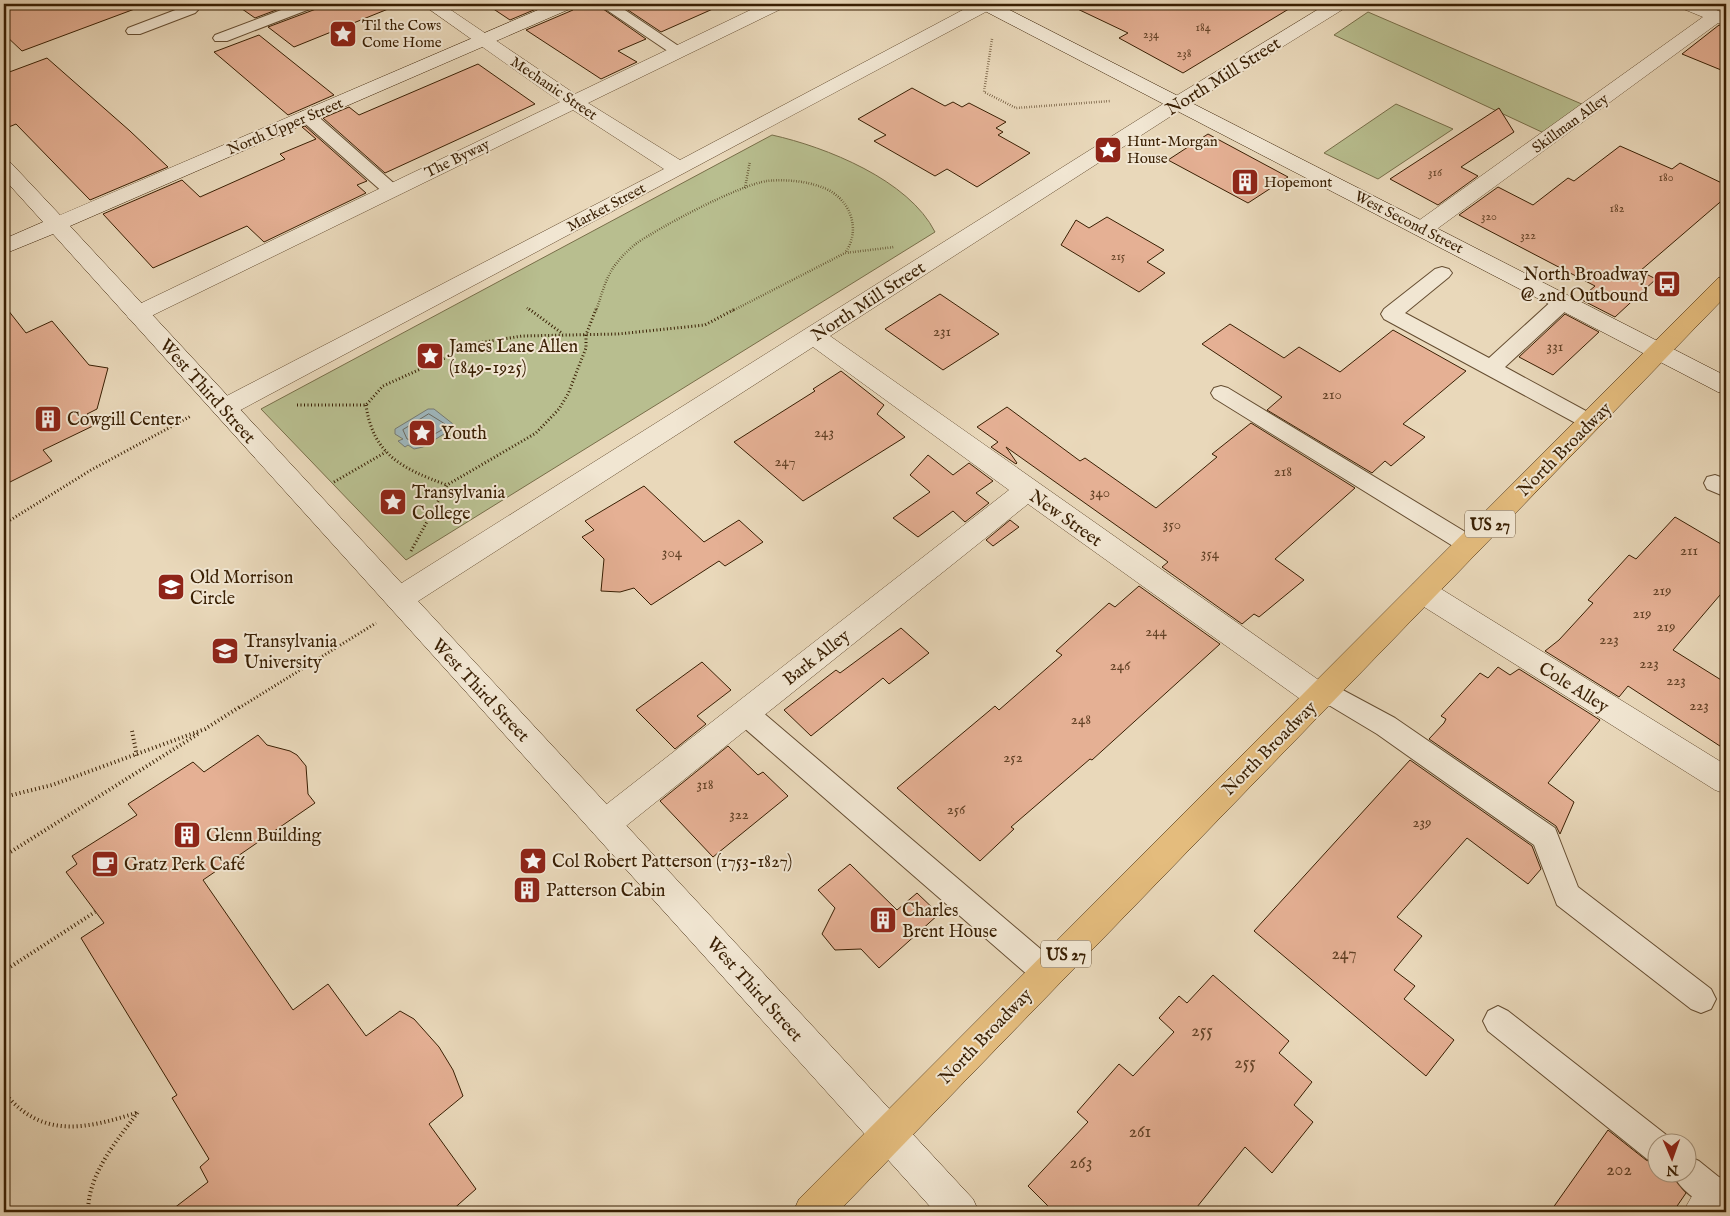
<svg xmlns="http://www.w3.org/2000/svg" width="1730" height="1216" viewBox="0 0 1730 1216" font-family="'IM FELL English',serif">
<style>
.green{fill:#b8be8f;stroke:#786e49}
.water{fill:#9eb6bc;stroke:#767a72}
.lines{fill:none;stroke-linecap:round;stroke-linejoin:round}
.shore{stroke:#6c6a60;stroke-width:1}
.building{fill:#e5b094;stroke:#391f03}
.lane-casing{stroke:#654d31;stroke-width:2}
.street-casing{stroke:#654d31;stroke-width:1}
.secondary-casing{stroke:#391f03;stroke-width:1}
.primary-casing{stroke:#391f03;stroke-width:1}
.path-far2{stroke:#391f03;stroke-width:2.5;stroke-dasharray:0.5 2;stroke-linecap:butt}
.path-far1{stroke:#391f03;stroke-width:3;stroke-dasharray:1 2.5;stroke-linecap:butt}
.path{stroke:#391f03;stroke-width:4;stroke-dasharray:1 3;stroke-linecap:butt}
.lane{fill:#f1e6d2;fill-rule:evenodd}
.street{fill:#f1e6d2;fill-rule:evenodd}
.secondary{fill:#f1e6d2;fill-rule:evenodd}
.primary{fill:#e4bc7d;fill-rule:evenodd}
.labels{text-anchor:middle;stroke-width:4;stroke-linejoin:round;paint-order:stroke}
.far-number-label{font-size:12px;fill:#644327}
.far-poi-label{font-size:15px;fill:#391f03;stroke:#f1e6d2;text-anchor:start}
.far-street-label{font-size:15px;fill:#391f03;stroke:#f1e6d2}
.number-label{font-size:15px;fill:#644327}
.shield{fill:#f1e6d2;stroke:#705b41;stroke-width:1}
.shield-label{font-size:16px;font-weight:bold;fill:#391f03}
.street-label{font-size:18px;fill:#391f03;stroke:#f1e6d2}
.poi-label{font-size:18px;fill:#391f03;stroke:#f1e6d2;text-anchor:start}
.near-number-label{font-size:18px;fill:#644327}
</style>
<rect width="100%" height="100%" fill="#e9d8ba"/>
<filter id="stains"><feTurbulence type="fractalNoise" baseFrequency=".004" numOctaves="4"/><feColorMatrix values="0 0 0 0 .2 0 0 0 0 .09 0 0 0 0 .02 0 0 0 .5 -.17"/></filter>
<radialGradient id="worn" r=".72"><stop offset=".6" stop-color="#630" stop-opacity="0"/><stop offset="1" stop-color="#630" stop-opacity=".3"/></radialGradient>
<path class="green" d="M1368,12L1584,105L1546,134L1334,35Z
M1396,104L1453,129L1378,179L1324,153Z
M772,135C826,147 909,180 935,232L406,560L261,409Z"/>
<path class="water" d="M428,409H434L453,424L452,429L423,447L414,449L408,445L405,447L398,441L403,439L395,434V429Z"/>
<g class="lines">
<path class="shore" d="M429,414L445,424V428L421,442L407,439L403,430Z
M428,421L434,424V427L419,436L413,434V431Z"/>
</g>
<path class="building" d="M4,4H139L140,7L22,51L4,34Z
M235,4H292L255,18Z
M320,4H397L398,5L294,47L268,27L316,9Z
M486,4H548L510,20Z
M577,4H596L646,39L618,51L637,62L601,79L526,30L573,10Z
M619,4H724L661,32Z
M1067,4H1297L1183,73L1119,38L1128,33Z
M1719,25L1726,27V72L1682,54Z
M259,35L334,95L288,115L214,52Z
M47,58L130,131L168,167L90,200L16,124L4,129V74Z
M478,64L535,104L385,173L323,118L349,107L359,115Z
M912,88L945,106L953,102L962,107L969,103L1006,122L996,128L1003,132L998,135L1030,153L977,187L947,169L935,176L874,141L886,135L858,119Z
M1499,108L1514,132L1461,167L1478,176L1438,205L1390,179Z
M305,126L367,181L357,185L366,193L264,242L247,226L153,268L103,214L182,180L200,197L285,159L280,154L316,139L302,127Z
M1208,134L1288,177L1248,203L1168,160Z
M1620,146L1672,169L1680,163L1726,185V197L1640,271L1656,279L1615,317L1580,299L1595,286L1459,215L1498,187L1533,205L1568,178L1574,181Z
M1107,217L1164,250L1147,262L1165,273L1139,292L1061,245L1076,220L1089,228Z
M940,294L999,334L943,370L885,329Z
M4,305L26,333L52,321L89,365L108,368L97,409L87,414L97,424L43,450L52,461L4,485Z
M1565,314L1599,332L1553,375L1519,357Z
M1230,324L1284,358L1299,347L1340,372L1393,330L1466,371L1403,424L1425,437L1391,466L1385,461L1372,473L1267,410L1282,397L1202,344Z
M841,371L884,405L877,414L905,437L803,501L734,442L815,391L813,389Z
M1007,407L1080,461L1085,458L1156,508L1217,457L1212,454L1251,423L1355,488L1275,559L1304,580L1259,617L1254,614L1242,624L1162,567L1168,562L1006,447L1017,463L1016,464L991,447L998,442L977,427Z
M928,455L953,475L969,463L993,481L976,493L989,503L965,522L953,511L918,537L893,518L930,492L910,475Z
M644,486L704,542L739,520L763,542L725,566L719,561L651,605L634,588L620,592L601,591L604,559L582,537L594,530L585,521Z
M1675,517L1726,547V588L1673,650L1726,683V750L1628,686L1619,697L1545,651L1559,640L1593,603L1588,600L1629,555L1636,559Z
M1010,520L1019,527L993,546L986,540Z
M1139,586L1220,644L1092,760L1090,759L1011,827L1014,829L980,861L897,788L995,706L999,710L1062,655L1056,651L1109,603L1115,607Z
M901,628L929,653L889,684L883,678L811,736L784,710L836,670L840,673Z
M702,662L731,690L697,716L706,724L675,749L636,710Z
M1498,667L1510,675L1519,669L1600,720L1548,783L1574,802L1560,834L1556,826L1429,739L1444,723L1446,719L1441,716L1480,673L1488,678Z
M258,735L267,745L290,751L297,755L306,766L308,794L315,803L203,880L293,1010L328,984L366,1036L400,1011L414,1019L439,1047L453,1070L463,1096L429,1124L476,1189L450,1212H169L208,1182L200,1167L209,1159L172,1098L177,1095L81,938L104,923L66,872L77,864L72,856L137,815L128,804L193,762L204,772Z
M728,746L758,775L763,772L788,796L713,857L660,801Z
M1410,760L1532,846L1541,869L1528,884L1467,838L1397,917L1422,936L1394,970L1415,986L1404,999L1454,1040L1426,1076L1254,931Z
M850,864L897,910L917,893L939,914L879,968L861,949L835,950L822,934L835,908L818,890Z
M1213,975L1289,1041L1279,1053L1312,1082L1294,1105L1313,1122L1272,1173L1245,1147L1193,1212H1054L1028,1186L1088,1122L1077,1112L1119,1064L1133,1076L1174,1032L1159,1018L1179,996L1187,1003Z
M1608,1130L1646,1160L1658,1165V1174H1669L1672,1176L1686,1193L1673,1212H1550Z"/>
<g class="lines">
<g class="lane-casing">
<path id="lane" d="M173,4H191L198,10L195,13L140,34H128L126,31L128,28L178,9Z
M297,4H318L315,7L227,41H215L213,38L215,35Z
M598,4H616L686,51L684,54H672Z
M307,111L313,112L397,186L400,190L397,194H385L301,120L299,116L301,112Z
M1442,267L1449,269L1452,273L1449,277L1405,313L1489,358L1556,297L1563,296L1570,297L1573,302L1570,307L1505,367L1597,417L1601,422L1597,427L1590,430L1583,427L1384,319L1381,314L1384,309L1435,269Z
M1221,386L1228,388L1477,539L1480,545L1477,551L1469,554L1461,551L1214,398L1211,393L1214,388Z
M1715,475L1726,479V497L1707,489L1704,483L1707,477Z
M1326,681L1395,718L1555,828L1578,887L1711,989L1716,999L1711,1009L1701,1013L1691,1009L1557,905L1534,845L1377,734L1317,698L1314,691L1317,684Z
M745,702L754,705L1057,963L1061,973L1057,983L1047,987L1037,983L736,721L732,713L736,705Z
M1498,1006L1508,1011L1669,1137L1672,1144H1658V1163L1647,1159L1488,1031L1483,1021L1488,1011Z
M1688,1156L1699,1161L1725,1182V1204L1714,1209C1698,1202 1680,1190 1673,1174H1688Z"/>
</g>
<g class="street-casing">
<path id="street" d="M422,4H442L575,94L763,4H786L783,8L588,103L680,160L974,4H996L993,8L233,414L224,417L215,414L212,408L215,402L664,169L573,110L145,319L137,322L129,319L126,314L129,309L560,102Z
M1327,4H1348L1345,8L1185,107L830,336L1330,688L1334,697L1330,706L1320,709L1310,706L1028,504L616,834L605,838L594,834L590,824L594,814L1009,490L813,347L409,607L399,610L389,607L385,599L389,591L1171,99Z
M1678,4H1702L1726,14V25L1718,23L1430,234L1422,236L1414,234L1411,229L1414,224L1703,17L1681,8Z
M1423,581L1433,584L1726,765V794L1715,790L1413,600L1409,592L1413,584Z
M1714,1175L1726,1180V1207L1723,1212H1683L1701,1180Z"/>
</g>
<g class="secondary-casing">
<path id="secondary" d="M552,4H575L572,8L70,226L973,1199L979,1212H935L53,234L4,254V239L43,222L4,179V161L11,163L60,215Z
M976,4H998L1726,376V394L1718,392L979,8Z"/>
</g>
<g class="primary-casing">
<path id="primary" d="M1726,276V296L838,1212H793L799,1199L1718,278Z"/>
</g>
<path class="path-far2" d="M992,39L984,92L1016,108L1111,101
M745,188L750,161
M527,308L530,311
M596,311C601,297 605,280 613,268C618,260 629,249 637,243C662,226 739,185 767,181C785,179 807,181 824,188C850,198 862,230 845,253
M732,311L845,253L894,247"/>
<path class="path-far1" d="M529,309L563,334
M297,405H366L383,386L478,343L522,336L618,334L705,325L735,309
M366,405C373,455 403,469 447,485
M334,482L386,452
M4,524L91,470L191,416
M411,551L447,485L536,433L559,409L568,394L586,348V335L596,309
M239,708L376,623"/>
<path class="path" d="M132,731L137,756
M4,797L52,785L205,729L241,706
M4,856L198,734
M4,971L95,912
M4,1092C42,1141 89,1128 139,1112
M88,1212C88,1174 116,1142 138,1112"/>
<use href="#lane" class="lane"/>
<use href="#street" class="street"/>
<use href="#secondary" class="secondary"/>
<use href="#primary" class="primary"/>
</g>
<defs>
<g id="sight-square" transform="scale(1.4375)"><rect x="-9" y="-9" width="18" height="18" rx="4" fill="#8f2418" stroke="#f1e6d2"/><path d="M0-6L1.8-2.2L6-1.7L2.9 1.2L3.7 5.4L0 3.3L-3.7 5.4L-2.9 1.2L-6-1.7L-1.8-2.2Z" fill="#fff"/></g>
<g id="building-square" transform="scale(1.4375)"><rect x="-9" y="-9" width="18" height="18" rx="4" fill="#8f2418" stroke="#f1e6d2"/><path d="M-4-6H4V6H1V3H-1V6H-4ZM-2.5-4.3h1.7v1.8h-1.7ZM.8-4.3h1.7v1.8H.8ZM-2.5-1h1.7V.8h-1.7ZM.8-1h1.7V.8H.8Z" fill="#fff"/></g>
<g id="bus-square" transform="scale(1.4375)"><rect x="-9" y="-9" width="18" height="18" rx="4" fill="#8f2418" stroke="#f1e6d2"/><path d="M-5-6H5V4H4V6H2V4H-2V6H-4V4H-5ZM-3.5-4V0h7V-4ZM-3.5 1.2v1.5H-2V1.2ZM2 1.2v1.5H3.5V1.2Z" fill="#fff"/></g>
<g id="university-square" transform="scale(1.4375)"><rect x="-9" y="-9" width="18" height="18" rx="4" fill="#8f2418" stroke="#f1e6d2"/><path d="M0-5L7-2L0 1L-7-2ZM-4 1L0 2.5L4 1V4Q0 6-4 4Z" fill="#fff"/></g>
<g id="cafe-square" transform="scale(1.4375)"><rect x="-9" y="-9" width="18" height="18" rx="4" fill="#8f2418" stroke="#f1e6d2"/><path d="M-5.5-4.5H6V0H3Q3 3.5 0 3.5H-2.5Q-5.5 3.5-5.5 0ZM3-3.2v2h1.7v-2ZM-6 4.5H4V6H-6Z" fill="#fff"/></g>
</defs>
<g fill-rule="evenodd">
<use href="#sight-square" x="343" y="34"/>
<use href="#sight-square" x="1108" y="150"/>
<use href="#building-square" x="1245" y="182"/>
<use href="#bus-square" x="1667" y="284"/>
<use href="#sight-square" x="430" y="356"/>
<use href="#building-square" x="48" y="419"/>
<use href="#sight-square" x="422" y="433"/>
<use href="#sight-square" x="393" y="502"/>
<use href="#university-square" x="171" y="587"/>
<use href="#university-square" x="225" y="651"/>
<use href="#building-square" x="187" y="835"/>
<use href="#sight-square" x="533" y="861"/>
<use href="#cafe-square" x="105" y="864"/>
<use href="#building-square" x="527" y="890"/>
<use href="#building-square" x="883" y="920"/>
</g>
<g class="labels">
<g class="far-number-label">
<text x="1203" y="31">184</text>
<text x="1151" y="38">234</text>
<text x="1184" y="57">238</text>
<text x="1435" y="176">316</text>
<text x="1666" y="181">180</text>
<text x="1617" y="212">182</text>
<text x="1489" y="220">320</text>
<text x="1528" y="239">322</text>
<text x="1118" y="260">215</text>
</g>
<g class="far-poi-label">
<text x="362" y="30">Til the Cows<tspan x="362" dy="17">Come Home</tspan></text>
<text x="1127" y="146">Hunt-Morgan<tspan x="1127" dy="17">House</tspan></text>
<text x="1264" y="187">Hopemont</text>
</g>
<g class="far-street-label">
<text transform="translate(554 88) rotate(34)" y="5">Mechanic Street</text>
<text transform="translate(1570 123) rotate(-36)" y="5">Skillman Alley</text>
<text transform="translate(285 126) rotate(-23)" y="5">North Upper Street</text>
<text transform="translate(457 158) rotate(-26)" y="5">The Byway</text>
<text transform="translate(606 207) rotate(-28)" y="5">Market Street</text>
<text transform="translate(1409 222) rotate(27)" y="5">West Second Street</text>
</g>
<g class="number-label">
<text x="942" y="336">231</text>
<text x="1555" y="351">331</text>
<text x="1332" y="399">210</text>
<text x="824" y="437">243</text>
<text x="785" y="466">247</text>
<text x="1283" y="476">218</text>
<text x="1100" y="497">340</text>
<text x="1172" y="529">350</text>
<text x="1689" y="555">211</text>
<text x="672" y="557">304</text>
<text x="1210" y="558">354</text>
<text x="1662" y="595">219</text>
<text x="1642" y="618">219</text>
<text x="1666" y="631">219</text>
<text x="1156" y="636">244</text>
<text x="1609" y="644">223</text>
<text x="1649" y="668">223</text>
<text x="1120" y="670">246</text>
<text x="1676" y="685">223</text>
<text x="1699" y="710">223</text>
<text x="1081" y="724">248</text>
<text x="1013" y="762">252</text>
<text x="705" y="789">318</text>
<text x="956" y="814">256</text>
<text x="739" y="819">322</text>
<text x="1422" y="827">239</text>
</g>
<g class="shield">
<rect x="1465" y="510.5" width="50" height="27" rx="4"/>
<rect x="1041" y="940.5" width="50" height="27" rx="4"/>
</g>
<g class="shield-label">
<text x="1490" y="530">US 27</text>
<text x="1066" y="960">US 27</text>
</g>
<g class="street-label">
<text transform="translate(1223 76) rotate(-32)" y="6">North Mill Street</text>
<text transform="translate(868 301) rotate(-33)" y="6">North Mill Street</text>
<text transform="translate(208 391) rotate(48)" y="6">West Third Street</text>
<text transform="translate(1564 449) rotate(-45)" y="6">North Broadway</text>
<text transform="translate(1066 518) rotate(35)" y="6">New Street</text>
<text transform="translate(816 657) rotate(-38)" y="6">Bark Alley</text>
<text transform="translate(1574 687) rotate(32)" y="6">Cole Alley</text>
<text transform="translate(481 690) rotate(47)" y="6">West Third Street</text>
<text transform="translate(1269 748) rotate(-45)" y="6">North Broadway</text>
<text transform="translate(755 989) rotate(48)" y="6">West Third Street</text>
<text transform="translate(985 1036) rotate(-46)" y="6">North Broadway</text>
</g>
<g class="poi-label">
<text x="1648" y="280" text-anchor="end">North Broadway<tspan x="1648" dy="21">@ 2nd Outbound</tspan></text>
<text x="449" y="352">James Lane Allen<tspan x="449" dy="21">(1849-1925)</tspan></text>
<text x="67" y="425">Cowgill Center</text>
<text x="441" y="439">Youth</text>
<text x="412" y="498">Transylvania<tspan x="412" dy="21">College</tspan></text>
<text x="190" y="583">Old Morrison<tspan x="190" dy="21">Circle</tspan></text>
<text x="244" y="647">Transylvania<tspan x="244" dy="21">University</tspan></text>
<text x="206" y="841">Glenn Building</text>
<text x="552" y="867">Col Robert Patterson (1753-1827)</text>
<text x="124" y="870">Gratz Perk Café</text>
<text x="546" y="896">Patterson Cabin</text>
<text x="902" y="916">Charles<tspan x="902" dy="21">Brent House</tspan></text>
</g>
<g class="near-number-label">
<text x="1344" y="959">247</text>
<text x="1202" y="1036">255</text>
<text x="1245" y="1068">255</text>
<text x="1140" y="1137">261</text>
<text x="1081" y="1168">263</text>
<text x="1619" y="1175">202</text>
</g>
</g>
<rect width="1730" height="1216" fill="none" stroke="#e9d8ba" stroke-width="20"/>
<rect x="5" y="5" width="1720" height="1206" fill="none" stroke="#391f03" stroke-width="2.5"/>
<rect x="10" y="10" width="1710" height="1196" fill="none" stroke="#391f03"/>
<g transform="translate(1672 1158) rotate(178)"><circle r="24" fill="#f1e6d2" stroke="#a7967f"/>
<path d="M0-4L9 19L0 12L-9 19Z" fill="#8f2418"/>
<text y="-8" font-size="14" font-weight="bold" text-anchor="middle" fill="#391f03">N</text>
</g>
<rect width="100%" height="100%" filter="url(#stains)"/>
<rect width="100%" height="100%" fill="url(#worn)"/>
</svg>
